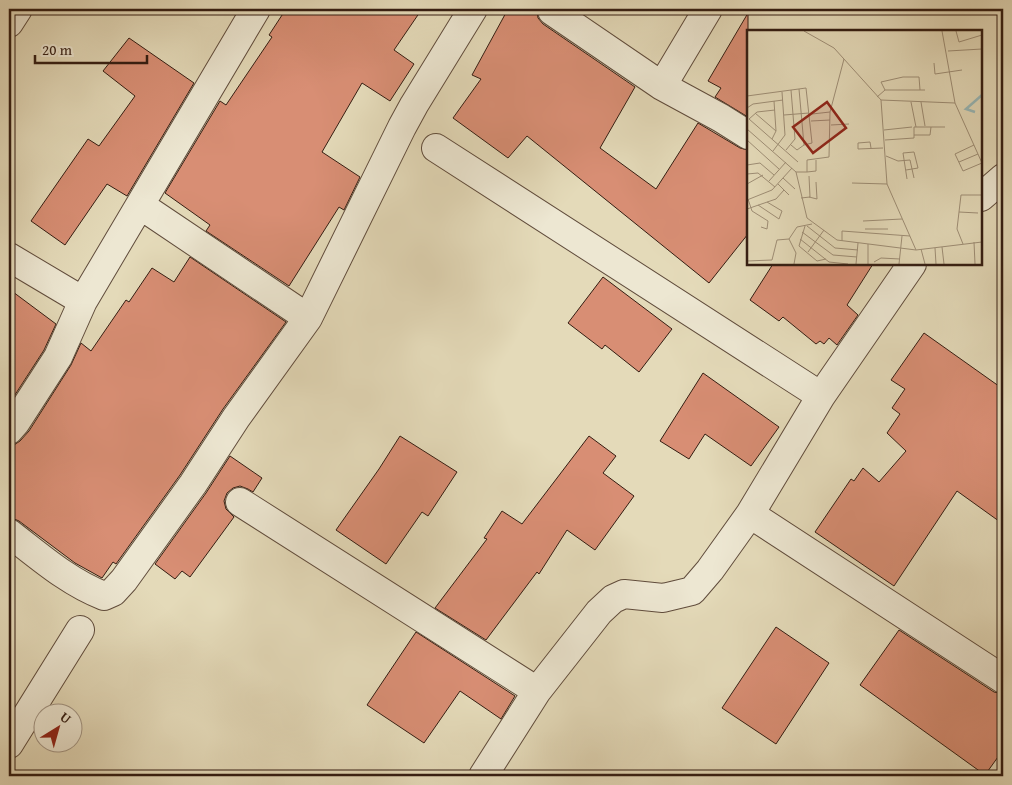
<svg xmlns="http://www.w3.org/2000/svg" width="1012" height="785" viewBox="0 0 1012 785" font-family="'Gentium Book Plus',serif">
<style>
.building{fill:#d88e74;stroke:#341d12}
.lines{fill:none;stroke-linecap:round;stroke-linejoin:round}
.minor-casing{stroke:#604c3c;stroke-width:30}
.minor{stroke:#ede7d2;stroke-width:28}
.inset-river{fill:none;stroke:#98b8b8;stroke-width:2.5}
.inset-road{fill:none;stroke:#9e8e76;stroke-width:1}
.view{fill:#8f2418;fill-opacity:0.15;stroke:#8f2418;stroke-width:2.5}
.inset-edge{fill:none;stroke:#341d12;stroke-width:2.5}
</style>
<rect width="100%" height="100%" fill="#e4dab9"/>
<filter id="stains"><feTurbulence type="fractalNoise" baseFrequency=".004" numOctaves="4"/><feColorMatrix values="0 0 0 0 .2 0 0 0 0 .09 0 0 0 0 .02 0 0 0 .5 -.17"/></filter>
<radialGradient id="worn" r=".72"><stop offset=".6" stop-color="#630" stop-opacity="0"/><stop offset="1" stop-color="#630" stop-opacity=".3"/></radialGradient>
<path class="building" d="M286,9H422L394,50L414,64L390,101L362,83L322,152L360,177L344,210L339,207L289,286L206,231L210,225L165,193L220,101L226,105L272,37L269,35Z
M508,9H533L537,11L538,18L543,24L635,87L600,148L656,189L698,123L740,148L748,150V234L709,283L527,136L508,158L453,118L481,79L472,75Z
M748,13V117L715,97L721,88L708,81Z
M129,38L194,83L127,196L107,184L65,245L31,221L88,139L99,146L135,96L103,71Z
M190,257L286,322L223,409L180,475L116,564L113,562L102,578L75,563L19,521L12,518H9V445H14L20,441L29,431L71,365L81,343L91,351L126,300L129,302L152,268L174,282Z
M773,264H873L847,305L858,315L837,345L829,338L824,344L820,341L816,344L783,317L779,321L750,300Z
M603,277L672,329L639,372L605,345L602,349L568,323Z
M9,289L56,324L44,350L9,404Z
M924,333L1003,389V524L957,491L894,586L815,532L851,479L854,481L863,468L879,482L906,451L887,433L900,414L892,408L905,389L891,380Z
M703,373L779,427L751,466L705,434L689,459L660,441Z
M400,436L457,472L428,516L422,512L386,564L336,530L379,469Z
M589,436L616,456L603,473L634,496L595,550L567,530L539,574L537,572L486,640L435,608L487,539L484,538L502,511L522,524Z
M230,456L262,478L253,492L248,489L240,486L233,488L227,493L224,501L226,509L234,517L190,577L182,571L175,579L155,564L206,493Z
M776,627L829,663L776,744L722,708Z
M899,630L994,692L1003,694V750L985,775L860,685Z
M416,632L515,696L501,719L460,691L424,743L367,705Z"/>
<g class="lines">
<g class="minor-casing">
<path id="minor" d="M552,11L662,86L721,118L748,135
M9,23L18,9
M662,86L708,9
M436,148L821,396
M981,197L1003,178
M140,205L308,318
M9,257L83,301
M9,430L16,422L58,357L83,301L256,9
M240,502L537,691
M750,514L1003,679
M9,533C39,556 68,582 104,596L113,592L124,580L193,484L236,418L308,318L402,127L414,105L473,9
M9,744L80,630
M483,776L537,691L599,612L613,599L624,594L663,598L692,591L710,570L750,514L821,396L912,264"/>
</g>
<use href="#minor" class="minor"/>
</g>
<g transform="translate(747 30)">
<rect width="235" height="235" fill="#e4dab9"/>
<path class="inset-river" d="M228,82L219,79L235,65"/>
<path class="inset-road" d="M57,1L87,18L134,70L208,73L235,133M195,1L208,73M209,1L212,12L235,5M201,21L235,19M187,33L188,44L215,40M138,60L134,52L156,47H172L173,60M0,66L59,58L65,113L57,115M130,67L138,60H178M134,70L140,154L169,220M164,72L169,97M174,72L178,96M0,78L6,74L36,70M28,80L10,82L2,89L51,132M8,83L29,101M65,84L83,82M37,85L62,83M64,91L83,90M84,95L102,94M0,99L49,142M137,100L165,97M167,105H183L184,97M25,109L29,101L27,71M0,110L32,139M138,110L167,108V97H198M44,115L50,120L57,115L52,59M227,115L208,124L216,141L235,133M124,118L123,112L111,113V119L136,118M39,120L48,109L44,60M26,121L38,105L35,62M139,126L151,131L163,130L167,148M212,132L231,124M0,135L13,133L27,145M159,140L171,138L167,122L156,123L160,149M49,142L60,188L90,210L169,220L235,212M49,142H60V130L82,127L83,82L97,29M60,142L69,141V130M0,144L11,143L28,157M36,148L48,159M22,151L39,132M105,153L140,154M0,154L16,145M31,154L42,165M62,167L70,169L69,152M54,168L63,167L62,146M1,169L5,181L21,191L20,199L14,197M0,170L25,160L45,138M11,175L32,189L35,181L20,172M0,179L29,169L37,160M212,182L231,183M116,191L155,189M58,196L52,216L70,231L79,229M60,196L88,218L111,220M118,199H141M55,202L86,225L110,227M42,209L49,223L47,234M53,209L82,232L101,234M95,211V201L163,206M227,212L228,234M216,214L210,199L214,165H235M195,217L197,234M188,218L189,234M174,219L178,234M61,222L77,200M0,231L25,230L30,210L42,209L50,197L65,194M127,232L134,228L153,229M109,234L111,213M121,234V214M152,234L155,206"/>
<path class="view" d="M80,72L99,98L66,123L46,97Z"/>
<rect width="235" height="235" class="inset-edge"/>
</g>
<rect width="1012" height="785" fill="none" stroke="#e4dab9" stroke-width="30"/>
<rect x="10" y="10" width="992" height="765" fill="none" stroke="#341d12" stroke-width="2.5"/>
<rect x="15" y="15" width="982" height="755" fill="none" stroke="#341d12"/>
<g transform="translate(58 728) rotate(37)"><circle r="24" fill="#ede7d2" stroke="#a39685"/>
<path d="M0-4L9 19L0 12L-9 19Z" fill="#8f2418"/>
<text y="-8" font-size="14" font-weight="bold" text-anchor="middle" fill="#341d12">U</text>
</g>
<path d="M35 55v8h112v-8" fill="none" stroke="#341d12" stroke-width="2.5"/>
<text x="42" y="55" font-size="15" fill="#341d12" stroke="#ede7d2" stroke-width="4" paint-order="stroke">20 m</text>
<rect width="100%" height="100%" filter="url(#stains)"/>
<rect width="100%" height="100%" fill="url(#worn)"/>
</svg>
